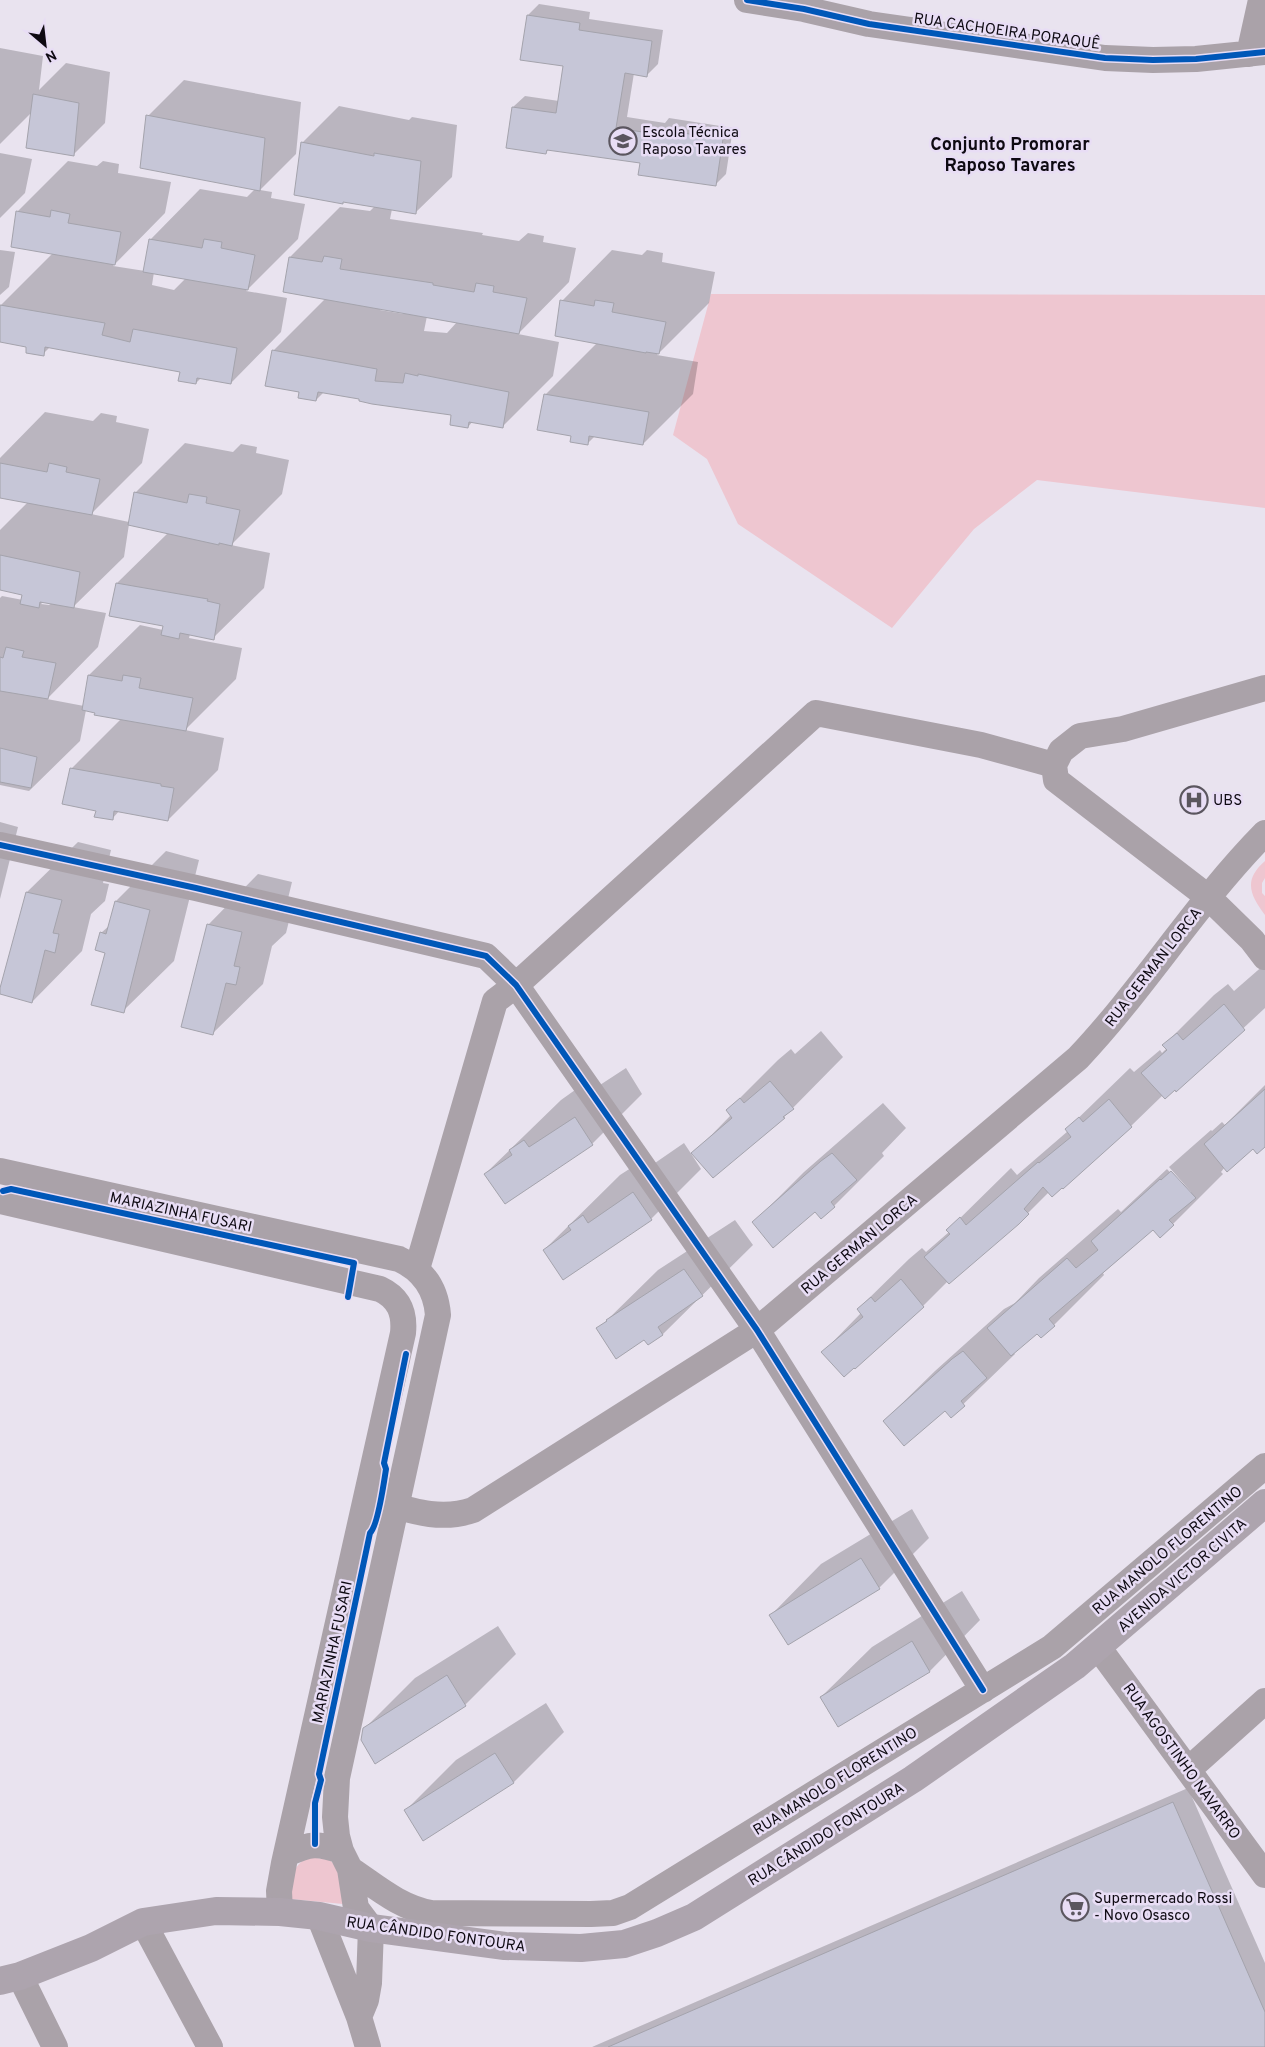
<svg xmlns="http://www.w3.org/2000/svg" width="1265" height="2047" viewBox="0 0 1265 2047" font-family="Overpass,sans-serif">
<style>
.green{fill:#eec6d0}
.shadow{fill:#0003;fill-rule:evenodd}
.building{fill:#c6c6d7;stroke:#a4a3ac}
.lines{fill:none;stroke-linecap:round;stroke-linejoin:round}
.minor{stroke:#aaa2a9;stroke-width:26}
.major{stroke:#ada4ae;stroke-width:28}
.cycleway-casing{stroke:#e8ddf5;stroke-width:9}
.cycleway{stroke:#0057b8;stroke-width:6}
.labels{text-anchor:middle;stroke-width:5;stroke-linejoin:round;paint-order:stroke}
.street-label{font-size:15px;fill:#0e0a12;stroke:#e8ddf5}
.poi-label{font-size:15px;fill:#0e0a12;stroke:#e8ddf5;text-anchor:start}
.quarter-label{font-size:18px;font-weight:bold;fill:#0e0a12;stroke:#e8ddf5}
</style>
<rect width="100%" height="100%" fill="#e9e3ef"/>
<path class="green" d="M711,294L1265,295V508L1037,480L974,529L892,628L738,524L707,459L673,435Z
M1265,861V878L1262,883V893L1265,896V915C1250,895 1243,880 1265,861Z
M310,1857L330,1860L339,1870L343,1904L291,1899C293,1880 289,1866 310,1857Z"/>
<path class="shadow" d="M539,4L590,12L589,19L663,30L658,64L647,75L634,73L627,117L665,123L669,118L733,128L726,174L715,185L641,162L549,149L546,152L513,107L525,96L559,101L564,65L528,15Z
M0,48L43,56L39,90L66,63L110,72L105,123L73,155L32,112L0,144Z
M184,80L301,102L296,154L260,190L272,192L271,198L305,204L298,239L246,291L287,298L281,332L231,383L201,378L196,383L181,371L51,346L43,354L28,346L0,341L1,305L53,253L18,211L68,161L97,166L103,161L119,164L118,173L171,182L165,213L113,266L145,271L150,240L200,189L247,197L255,189L148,116ZM154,272L186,278L174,290L152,285Z
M339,106L409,120L412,117L457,125L452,177L415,213L392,209L390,219L483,233L482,235L519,241L528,233L544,236L543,242L576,248L569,282L518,334L559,342L553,376L502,427L473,421L468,427L453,414L324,392L316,400L300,391L273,351L325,299L290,257L340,207L370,211L375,206L302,143ZM380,309L404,312V314L380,310ZM427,316L457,322L447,333L424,331Z
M0,153L32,159L25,193L0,218Z
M0,250L15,252L9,287L0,295Z
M612,250L642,255L647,250L663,253L662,262L715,272L709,303L657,355L698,362L693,394L643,444L596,435L587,444L572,435L545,395L597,343L562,301Z
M45,412L93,421L101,413L117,416L116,422L149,429L142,463L91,514L129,522L135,493L185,443L233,452L241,444L257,447L256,453L289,460L282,494L231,545L270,553L264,588L213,638L190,634L189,638L242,648L236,679L185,730L224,738L218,770L168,820L120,810L112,819L97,810L71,769L122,718L96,712L86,710L80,741L29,791L0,785V598L2,596L23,600L24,594L0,589V530L29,501L0,495V458ZM129,524L168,533L117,583L164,625L163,630L140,625L89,675L84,706L47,699L98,647L106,613L73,607L124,557ZM44,601L52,603L49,605L41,604Z
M0,822L18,827L0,899Z
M78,842L111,850L103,883L109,884L105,901L91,914L82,951L32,1002L1,994L27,892Z
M166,851L199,860L174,961L123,1011L101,933L110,925L116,901Z
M258,874L292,882L284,915L290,917L286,933L272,946L263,984L212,1034L208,925Z
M1265,964V1008L1177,1090L1176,1089L1163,1095L1131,1126L1063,1187L1049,1192L1028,1213L948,1281L923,1306L823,1352L861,1313L858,1309L909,1259L922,1248L926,1252L949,1232L948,1230L1011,1168L1017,1175L1068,1131L1067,1129L1130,1068L1134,1072L1160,1050L1162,1053L1167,1048L1164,1045L1214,995L1228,984L1234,991Z
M821,1031L843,1057L784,1117L693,1154L692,1155L701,1169L651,1219L564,1278L544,1250L620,1175L634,1166L639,1174L684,1143L692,1155L731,1115L728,1110L778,1060L791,1049L795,1054Z
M626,1068L642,1094L592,1144L485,1174L561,1100L575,1090L580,1098Z
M1265,1085V1145L1253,1147L1225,1167L1221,1172L1223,1174L1173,1224L1153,1229L1103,1273L1104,1275L1054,1325L1041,1336L1037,1332L1013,1352L1015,1354L951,1416L945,1409L884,1421L935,1371L1004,1309L1015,1303L1039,1278L1118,1209L1121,1212L1167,1169L1190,1194L1191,1192L1169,1167L1211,1130L1212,1131L1222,1122L1225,1125Z
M883,1103L906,1128L882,1153L884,1156L834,1206L754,1222L804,1172Z
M735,1220L753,1245L663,1334L648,1343L645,1338L598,1329L658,1270Z
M912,1509L929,1538L879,1588L771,1615L821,1564Z
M962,1591L980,1620L930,1671L839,1726L821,1697L872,1647Z
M498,1626L516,1654L465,1705L364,1729L415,1678Z
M546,1703L564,1732L514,1782L424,1839L406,1810L456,1760Z
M1188,1788L1265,1963V2047H592Z"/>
<path class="building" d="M527,15L580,23L579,30L652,41L647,77L625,73L616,128L656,134V129L723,139L716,186L638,175L640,163L547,150L546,154L506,148L512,107L556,113L563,66L520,60Z
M33,94L79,103L74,156L26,148Z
M146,115L265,138L260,191L140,168Z
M301,142L374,156V153L421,161L416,214L343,202V204L294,195Z
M51,210L70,214L68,223L121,232L115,265L11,247L16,211L50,217Z
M149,239L202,248L204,239L222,242L221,248L255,255L248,290L143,272Z
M324,256L342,259L340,269L433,283V285L474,292L476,283L494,286L493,292L527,298L519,334L283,292L289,257L322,262Z
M560,300L594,306L595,300L614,303L612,312L666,322L659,354L646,352V353L555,336Z
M0,305L105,323L102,335L130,342L133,329L237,348L231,384L197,378L196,384L178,381L180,372L45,347L44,356L26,353V347L0,342Z
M272,350L377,369L375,381L403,383L405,373L418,376V374L509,392L503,428L469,422L468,428L450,425L451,415L372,404L359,401V399L318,392L316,401L298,398L299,392L265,386Z
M544,394L649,412L643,445L589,436L588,445L570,442L571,436L537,430Z
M0,463L47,472L49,463L67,467L66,472L100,479L92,515L0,498Z
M134,492L187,503L189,494L207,497L206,503L240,510L232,546L219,543V545L128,525Z
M0,555L80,572L74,608L40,602L39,608L20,604L22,595L0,590Z
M116,583L208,599L207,601L220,604L214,640L180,633L179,639L161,635L163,626L109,616Z
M6,647L24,651L22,657L56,663L48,699L0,691V657L3,658Z
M88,675L122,681L123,675L141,678L139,688L193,698L186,731L94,715L95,713L82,710Z
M0,748L37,757L31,788L0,782Z
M70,768L161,784V786L174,788L168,821L114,811L113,820L94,817L96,811L62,804Z
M26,892L62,900L53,933L59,934L55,953L45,950L32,1003L0,994V988Z
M115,901L150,910L124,1013L91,1005L105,953L95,950L100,932L106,934Z
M207,924L242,932L234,966L240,967L236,985L226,983L213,1035L181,1027Z
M1224,1004L1245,1030L1176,1092L1175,1090L1165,1099L1141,1073L1167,1050L1162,1045L1177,1033L1183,1040Z
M770,1081L794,1109L783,1117L785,1118L713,1178L691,1153L732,1118L726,1110L740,1098L744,1103Z
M1265,1089V1147L1257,1154L1253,1149L1227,1172L1204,1144Z
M1109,1099L1132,1127L1063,1189L1062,1188L1052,1197L1043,1187L1024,1209L1029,1214L1019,1224L949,1284L924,1257L950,1234L946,1230L960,1217L966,1225L1038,1162L1039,1163L1071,1137L1065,1129L1079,1117L1083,1122Z
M575,1117L593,1145L505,1204L484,1174L512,1155L509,1150L524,1140L529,1147Z
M832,1153L857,1180L831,1202L835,1207L821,1219L815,1212L773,1248L752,1222L821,1161Z
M1171,1171L1196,1198L1169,1220L1174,1225L1160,1238L1153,1230L1049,1319L1055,1326L1041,1338L1037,1334L1011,1356L987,1328L1067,1258L1076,1268L1098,1250L1091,1241L1160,1179L1161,1180Z
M633,1192L652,1220L563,1280L543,1250L571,1230L568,1226L583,1215L588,1223Z
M684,1269L703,1296L658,1327L663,1335L648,1345L644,1340L616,1359L596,1328L607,1321L606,1320Z
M901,1279L924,1307L855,1369L854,1368L844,1377L821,1352L863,1317L857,1309L871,1297L875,1302Z
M963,1351L987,1378L961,1401L965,1406L951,1418L945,1411L904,1446L883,1421L952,1359Z
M861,1558L880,1589L788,1645L769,1615Z
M912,1641L930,1672L838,1727L820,1697Z
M447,1675L466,1706L375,1764L361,1740L363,1728Z
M495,1753L514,1783L423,1841L404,1810Z
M1173,1802L1265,2012V2047H608Z"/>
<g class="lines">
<path class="minor" d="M747,0L804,9L869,24L1105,58L1153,60L1196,59L1265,52
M1249,54L1261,0
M1265,688L1123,729L1080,736L1061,751L1054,765L1056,780L1208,897L1252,940L1265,957
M0,845L196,888L486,956L516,985L757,1330L983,1690
M0,1171L399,1259C423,1270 436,1289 438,1315L337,1778L335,1817L337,1836L341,1851L350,1869L356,1908L371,1928L369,1983L366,2000L359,2017
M0,1201L380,1289C399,1298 405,1313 403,1333L284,1863L279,1891L280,1912
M417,1269L495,1001L516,985L816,713L981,745L1054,765
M366,1498C402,1507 436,1523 473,1510L757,1330L1078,1058C1145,987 1196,903 1265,833
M1098,1647L1265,1875
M1188,1770L1265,1701
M287,1854C311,1843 317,1843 341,1851
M350,1869C377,1887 399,1907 431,1913L591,1914L613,1913L630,1907L1052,1647L1265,1466
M319,1916L359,2017L368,2047
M143,1922L210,2047
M20,1976L55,2047"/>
<path class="major" d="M0,1981L20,1976L91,1948L143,1922L216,1911L280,1912L319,1916L371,1928L505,1946L581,1948L624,1944L657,1933L694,1917L913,1779L1075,1666L1265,1503"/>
<g class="cycleway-casing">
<path id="cycleway" d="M747,0L804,9L869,24L1105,58L1153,60L1196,59L1265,52
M0,845L196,888L486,956L516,985L757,1330L983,1690
M3,1191L11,1189L354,1263L348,1297
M315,1844V1803L321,1780L319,1774L370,1533C378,1526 384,1482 386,1469L384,1463L406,1354"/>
</g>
<use href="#cycleway" class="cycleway"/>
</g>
<defs>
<g id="school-ring" transform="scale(1.4375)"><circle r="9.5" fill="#e8ddf5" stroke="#5b565f" stroke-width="1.5"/><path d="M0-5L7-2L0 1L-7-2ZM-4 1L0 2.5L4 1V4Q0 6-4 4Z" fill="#5b565f"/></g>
<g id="hospital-ring" transform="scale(1.4375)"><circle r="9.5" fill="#e8ddf5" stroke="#5b565f" stroke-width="1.5"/><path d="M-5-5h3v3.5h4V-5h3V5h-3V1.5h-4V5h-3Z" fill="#5b565f"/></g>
<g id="supermarket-ring" transform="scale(1.4375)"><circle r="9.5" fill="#e8ddf5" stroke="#5b565f" stroke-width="1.5"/><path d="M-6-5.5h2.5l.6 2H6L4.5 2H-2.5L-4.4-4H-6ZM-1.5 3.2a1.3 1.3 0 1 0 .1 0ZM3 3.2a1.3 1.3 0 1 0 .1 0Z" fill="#5b565f"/></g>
</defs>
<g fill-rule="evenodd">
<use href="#school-ring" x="623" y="141"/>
<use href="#hospital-ring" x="1194" y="800"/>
<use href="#supermarket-ring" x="1075" y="1907"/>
</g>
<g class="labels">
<g class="street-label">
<text transform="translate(1007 31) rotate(8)" y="5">RUA CACHOEIRA PORAQUÊ</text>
<text transform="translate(1153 967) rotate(-52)" y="5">RUA GERMAN LORCA</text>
<text transform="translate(181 1212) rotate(12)" y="5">MARIAZINHA FUSARI</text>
<text transform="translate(859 1244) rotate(-40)" y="5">RUA GERMAN LORCA</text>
<text transform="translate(1167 1550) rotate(-40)" y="5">RUA MANOLO FLORENTINO</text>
<text transform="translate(1182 1575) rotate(-41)" y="5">AVENIDA VICTOR CIVITA</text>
<text transform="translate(332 1652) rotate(-78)" y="5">MARIAZINHA FUSARI</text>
<text transform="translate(1182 1761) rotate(54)" y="5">RUA AGOSTINHO NAVARRO</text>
<text transform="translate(835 1781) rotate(-32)" y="5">RUA MANOLO FLORENTINO</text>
<text transform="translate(826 1834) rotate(-32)" y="5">RUA CÂNDIDO FONTOURA</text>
<text transform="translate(436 1934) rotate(8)" y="5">RUA CÂNDIDO FONTOURA</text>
</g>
<g class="poi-label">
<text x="642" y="137">Escola Técnica<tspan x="642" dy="17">Raposo Tavares</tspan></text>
<text x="1213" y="805">UBS</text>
<text x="1094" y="1903">Supermercado Rossi<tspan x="1094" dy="17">- Novo Osasco</tspan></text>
</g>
<g class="quarter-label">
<text x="1010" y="150">Conjunto Promorar<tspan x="1010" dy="21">Raposo Tavares</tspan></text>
</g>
</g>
<g transform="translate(45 45) rotate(152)" stroke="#e8ddf5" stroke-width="4" paint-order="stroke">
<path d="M0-4L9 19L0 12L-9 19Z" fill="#0e0a12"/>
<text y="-8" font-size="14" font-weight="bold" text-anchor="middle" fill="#0e0a12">N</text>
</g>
</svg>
